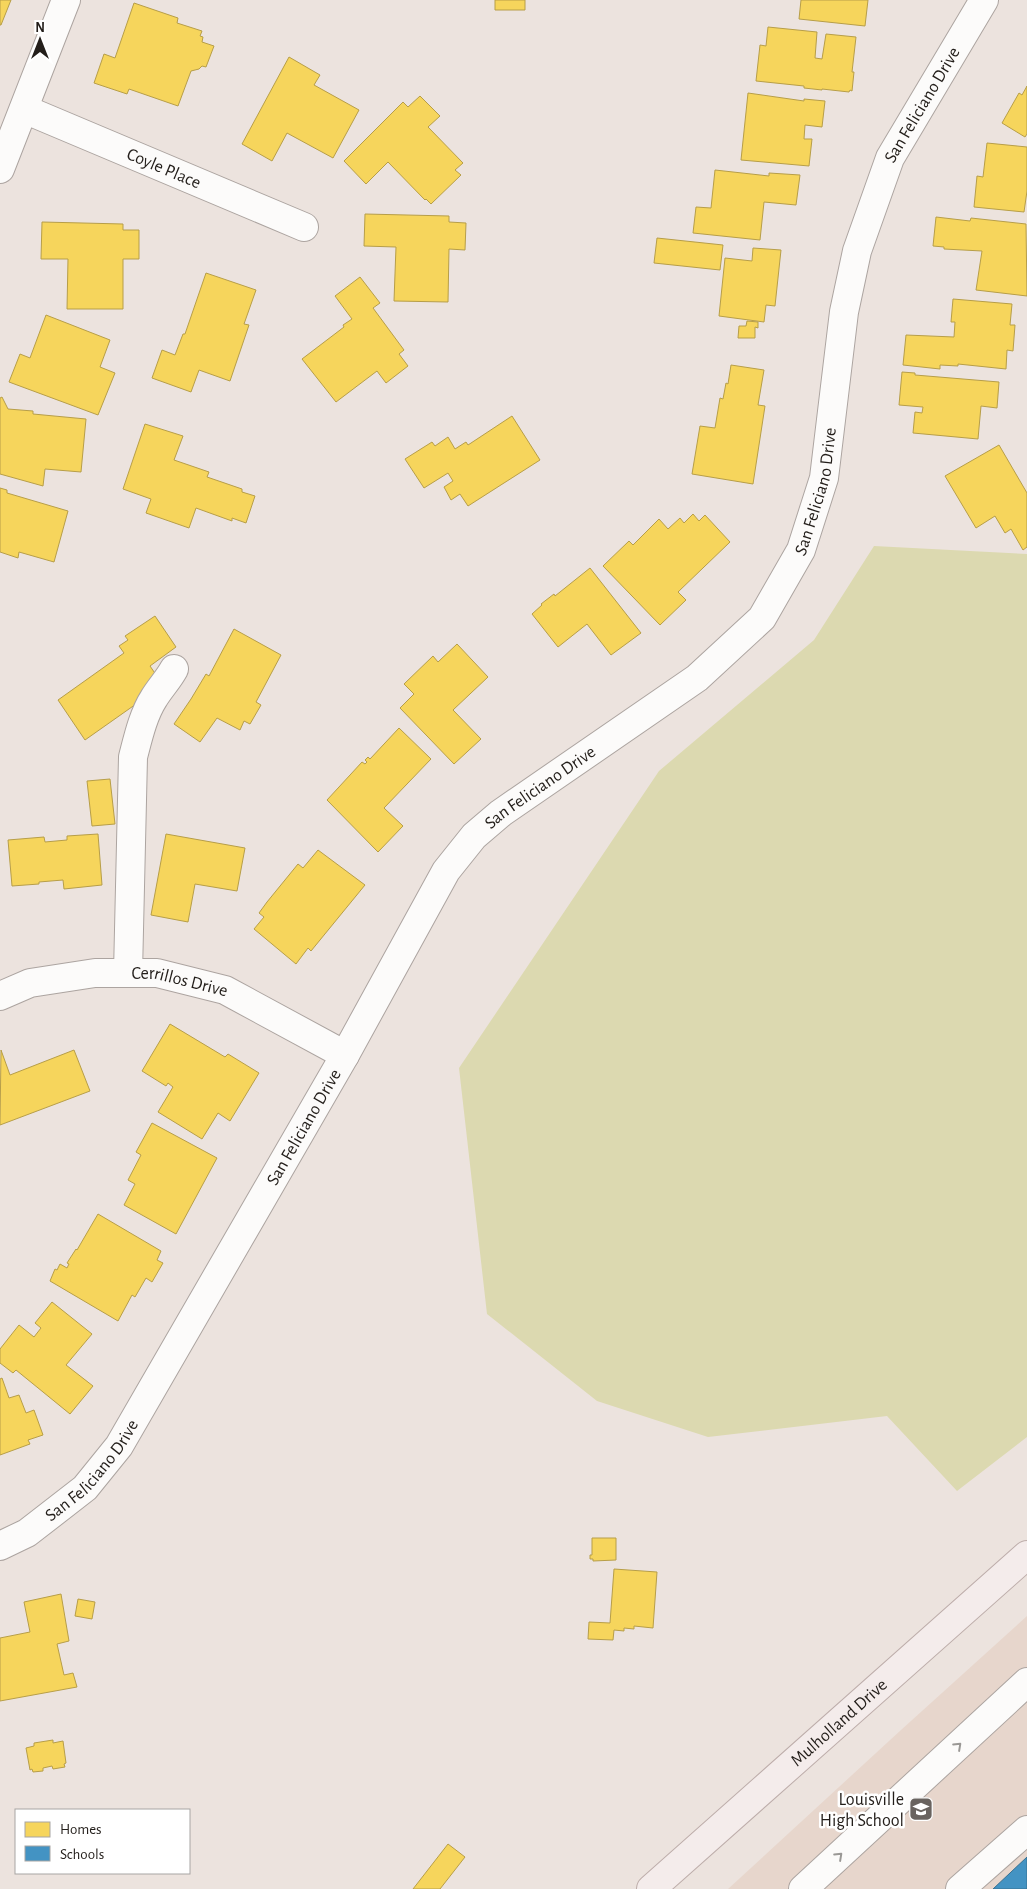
<svg xmlns="http://www.w3.org/2000/svg" width="1027" height="1889" viewBox="0 0 1027 1889" font-family="'Alegreya Sans',sans-serif">
<style>
.built{fill:#e7d6cc}
.green{fill:#dcd9b0}
.homes{fill:#f6d55c;stroke:#b79e48}
.schools{fill:#4393c3;stroke:#397090}
.lines{fill:none;stroke-linecap:round;stroke-linejoin:round}
.minor-casing{stroke:#aca4a0;stroke-width:30}
.major-casing{stroke:#bdadaa;stroke-width:30}
.minor{stroke:#fcfbfa;stroke-width:28}
.major{stroke:#f4eceb;stroke-width:28}
.oneway{stroke:#9a9895}
.labels{text-anchor:middle;stroke-width:5;stroke-linejoin:round;paint-order:stroke}
.street-label{font-size:18px;fill:#231e1a;stroke:#fff}
.poi-label{font-size:18px;fill:#231e1a;stroke:#fff;text-anchor:end}
</style>
<rect width="100%" height="100%" fill="#ece3de"/>
<path class="built" d="M1027,1616V1889H728L901,1730Z"/>
<path class="green" d="M874,546L1027,554V1437L957,1491L887,1416L708,1437L597,1401L487,1314L459,1068L659,771L814,640Z"/>
<path class="homes" d="M0,0H11L1,25H0Z
M495,0H525V10H495Z
M801,0H868L865,26L799,19Z
M134,3L178,18L177,23L202,31L200,36L203,37L202,42L214,46L206,67L202,66L199,69L191,71L178,106L129,89L127,94L94,83L104,54L115,58Z
M768,27L817,32L815,58L822,59L826,34L856,37L852,72H854L852,91L850,90L849,92L822,89V90L804,88V86L756,81L760,45L766,46Z
M289,57L320,75L314,85L359,110L333,158L287,133L272,161L242,144Z
M1027,86V134L1025,137L1002,123L1019,93L1022,95Z
M748,93L804,101V99L825,101L822,127L805,125L804,139H812L809,166L741,160Z
M420,96L440,116L428,127L463,163L455,170L461,175L431,204L426,199L425,200L388,162L366,184L344,161L403,102L408,107Z
M987,143L1027,147V191L1024,212L974,207L977,176L983,177Z
M715,170L769,176V173L800,175L796,205L764,202L760,240L693,233L696,207L711,208Z
M365,214L449,216V222L466,223L465,250L449,249L448,302L394,301L396,247L364,246Z
M936,217L970,221L971,218L1026,224L1027,296L976,290L982,251L944,249V247L933,246Z
M42,222L123,224V230H139V259H123V309H67L68,259H41Z
M657,238L723,245L720,270L654,263Z
M753,248L781,250L775,306L766,305L764,322L719,316L725,258L752,261Z
M206,273L256,290L244,324L249,325L230,381L199,370L191,392L152,378L162,350L175,355L183,334H185Z
M360,277L380,303L373,308L404,350L399,354L408,366L386,383L377,371L336,402L302,359L344,327L343,325L352,319L335,296Z
M953,299L1012,304L1010,325H1015L1013,351L1007,350L1006,369L958,364V366L940,365V369L903,365L906,335L954,337L955,322H951Z
M46,315L110,340L100,367L115,373L98,415L9,382L20,354L30,358Z
M747,321L758,322V328L755,327V338H738L739,326H746Z
M731,365L764,370L758,405L765,406L753,484L692,474L700,426L715,428L720,398L723,399L726,383L728,384Z
M902,372L915,373V375L999,382L997,408L981,406L978,439L913,433L915,412L922,413L923,407L899,405Z
M2,397L8,409L33,411V414L86,419L81,472L45,469L43,486L0,474V398Z
M512,416L540,460L468,506L460,494L451,500L444,487L453,481L448,473L424,488L405,459L432,442L435,446L448,437L455,449L466,442L468,445Z
M145,424L183,436L174,460L209,472L207,477L242,489V492L255,496L246,523L232,518V521L196,508L189,528L146,513L151,499L123,489Z
M999,445L1027,493V547L1023,550L1011,529L1005,533L995,516L976,528L945,476Z
M0,488L7,490V493L68,511L54,562L19,552L18,558L0,552Z
M693,514L699,521L705,515L730,542L678,592L686,600L660,625L603,566L629,541L633,545L659,519L668,529L680,518L684,523Z
M590,568L641,633L611,655L587,624L558,647L532,614L542,605L541,604L554,594L555,596Z
M155,616L176,647L150,666L163,685L85,740L58,700L124,653L119,646L128,640L125,636Z
M234,629L281,655L256,702L261,705L250,724L244,721L240,730L217,718L200,742L174,724L191,699L206,674L209,676Z
M457,644L488,677L453,710L481,739L454,764L400,708L414,694L404,684L433,656L438,662Z
M399,728L431,759L384,808L403,826L378,852L327,800L362,762L365,764L367,762L365,760L368,757L370,759Z
M110,779L115,824L92,826L87,781Z
M98,834L102,885L64,889L63,880L39,882V884L12,886L8,840L44,837L45,842L67,840V836Z
M166,834L245,848L237,891L195,884L188,922L151,915Z
M318,850L365,885L311,951L308,948L296,964L254,929L264,917L259,913L267,902L298,864L303,868Z
M170,1024L225,1057L228,1054L259,1073L230,1121L218,1113L202,1139L158,1112L173,1087L168,1083L166,1086L142,1071Z
M1,1050L10,1075L74,1050L90,1091L0,1125Z
M152,1123L217,1158L176,1234L124,1205L135,1184L128,1180L141,1155L136,1152Z
M98,1214L161,1251L157,1260L163,1263L152,1282L146,1278L135,1297L132,1295L118,1321L50,1281L55,1269L57,1270L60,1264L67,1268L69,1264L67,1263L76,1249L77,1250Z
M52,1302L92,1334L66,1365L93,1386L70,1414L16,1370L13,1373L0,1363V1349L19,1325L34,1337L41,1328L35,1323Z
M2,1378L9,1398L19,1395L26,1413L34,1410L43,1435L28,1440L30,1444L0,1455V1379Z
M592,1538H616V1560L593,1561V1559H590V1555H592Z
M614,1569L657,1572L653,1628L634,1626V1629L624,1628V1631L614,1630L613,1640L588,1639L589,1622L610,1623Z
M61,1594L69,1641L57,1644L64,1675L73,1673L77,1687L0,1701V1638L30,1632L24,1602Z
M78,1599L95,1602L92,1619L75,1616Z
M53,1740V1743L63,1741L66,1763L64,1764L65,1767L53,1769L52,1766L43,1768V1771L33,1772L32,1769L30,1770L26,1748L34,1746V1743Z
M448,1844L465,1857L440,1889H413Z"/>
<path class="schools" d="M1027,1857V1889H993Z"/>
<g class="lines">
<g class="minor-casing">
<g id="minor">
<path id="s1" d="M24,109L304,227"/>
<path d="M0,169L66,0"/>
<path d="M128,973L133,757C138,738 143,715 154,698C160,688 168,680 174,669"/>
<path id="s2" d="M0,996L30,983L95,973H157L225,990L345,1055"/>
<path id="s3" d="M0,1546L27,1533L85,1488L119,1446L345,1055L446,871L474,836L501,813L697,678L762,618L801,550L824,478L844,312L857,251L890,158L984,0"/>
<path d="M803,1889L1027,1682"/>
<path d="M960,1889L1027,1830"/>
</g>
</g>
<g class="major-casing">
<g id="major">
<path id="s4" d="M651,1889L1027,1555"/>
</g>
</g>
<use href="#minor" class="minor"/>
<use href="#major" class="major"/>
</g>
<defs><path id="oneway-chevron" d="M-2-3.5L2.5 0L-2 3.5" fill="none" stroke-width="1.6" stroke-linecap="round" stroke-linejoin="round" transform="scale(1.25)"/></defs>
<g class="oneway">
<use href="#oneway-chevron" transform="translate(958 1746) rotate(-43)"/>
<use href="#oneway-chevron" transform="translate(839 1856) rotate(-43)"/>
</g>
<defs>
<g id="school-square" transform="scale(1.25)"><rect x="-9" y="-9" width="18" height="18" rx="4" fill="#69635f" stroke="#fff"/><path d="M0-5L7-2L0 1L-7-2ZM-4 1L0 2.5L4 1V4Q0 6-4 4Z" fill="#fff"/></g>
</defs>
<g fill-rule="evenodd">
<use href="#school-square" x="921" y="1809"/>
</g>
<g class="labels">
<g class="street-label">
<text dy="6" stroke="none"><textPath href="#s3" startOffset="1770">San Feliciano Drive</textPath></text>
<text dy="6" stroke="none"><textPath href="#s1" startOffset="152">Coyle Place</textPath></text>
<text dy="6" stroke="none"><textPath href="#s3" startOffset="1365">San Feliciano Drive</textPath></text>
<text dy="6" stroke="none"><textPath href="#s3" startOffset="946">San Feliciano Drive</textPath></text>
<text dy="6" stroke="none"><textPath href="#s2" startOffset="184">Cerrillos Drive</textPath></text>
<text dy="6" stroke="none"><textPath href="#s3" startOffset="526">San Feliciano Drive</textPath></text>
<text dy="6" stroke="none"><textPath href="#s3" startOffset="121">San Feliciano Drive</textPath></text>
<text dy="6" stroke="none"><textPath href="#s4" startOffset="251">Mulholland Drive</textPath></text>
</g>
<g class="poi-label">
<text x="904" y="1805">Louisville<tspan x="904" dy="21">High School</tspan></text>
</g>
</g>
<rect x="15" y="1809" width="175" height="65" fill="#ffffff" stroke="#a7a5a3"/>
<rect x="25" y="1822" width="25" height="15" fill="#f6d55c" stroke="#a7a5a3"/>
<text x="60" y="1834" font-size="15" fill="#231e1a">Homes</text>
<rect x="25" y="1846" width="25" height="15" fill="#4393c3" stroke="#a7a5a3"/>
<text x="60" y="1859" font-size="15" fill="#231e1a">Schools</text>
<g transform="translate(40 40)" stroke="#ffffff" stroke-width="4" paint-order="stroke">
<path d="M0-4L9 19L0 12L-9 19Z" fill="#231e1a"/>
<text y="-8" font-size="14" font-weight="bold" text-anchor="middle" fill="#231e1a">N</text>
</g>
</svg>
